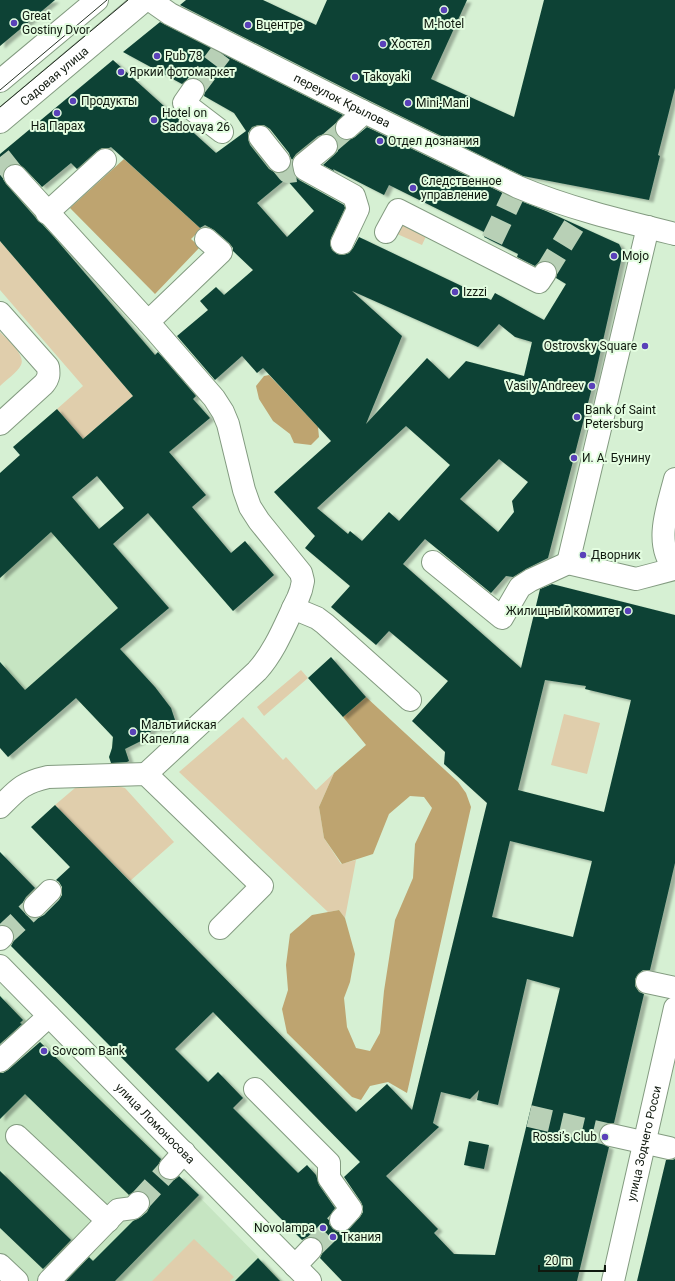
<svg xmlns="http://www.w3.org/2000/svg" width="675" height="1281" viewBox="0 0 675 1281" font-family="Roboto,sans-serif">
<style>
.built{fill:#c6e5c2}
.green{fill:#e0ceac}
.forest{fill:#bea470}
.building{fill:#0d4335;fill-rule:evenodd;filter:url(#shadow)}
.lines{fill:none;stroke-linecap:round;stroke-linejoin:round}
.minor-tunnel{stroke:#b8d0b6;stroke-width:22;stroke-dasharray:22 11;stroke-linecap:butt}
.minor-casing{stroke:#839b80;stroke-width:24}
.major-casing{stroke:#839b80;stroke-width:24}
.minor{stroke:#fff;stroke-width:22}
.major{stroke:#fff;stroke-width:22}
.tram{stroke:#273226;stroke-width:1}
.poi-dot{fill:#5a41b9;stroke:#e3fde0;stroke-width:1.5}
.labels{text-anchor:middle;stroke-width:4;stroke-linejoin:round;paint-order:stroke}
.poi-label{font-size:12px;fill:#10190f;stroke:#e3fde0;text-anchor:start}
.street-label{font-size:12px;fill:#10190f;stroke:#e3fde0}
</style>
<defs>
<filter id="shadow"><feDropShadow dx="4.5" dy="2.5" stdDeviation="1" flood-color="#0004"/></filter>
</defs>
<rect width="100%" height="100%" fill="#d6f0d3"/>
<path class="built" d="M0,175L210,418L116,498L97,476L72,497L99,529L177,462L192,507L231,553L245,541L274,575L233,611L148,514L113,543L169,608L121,649L155,687L172,709L169,712L173,715L175,720L173,726L157,722L143,740L136,743L127,744L126,752L128,758L126,763L121,766H116L111,763L112,737L108,731L105,724L103,726L76,698L8,757L0,748V473L20,455L13,447L57,409L83,439L133,396L0,241Z
M0,994L282,1281H0Z"/>
<path class="green" d="M402,218L429,230L422,245L395,233Z
M0,241L133,396L83,439L57,409L83,386L0,290Z
M0,332C7,339 26,355 21,365C17,373 6,380 0,386Z
M301,670L308,678L264,716L257,707Z
M564,714L600,723L587,774L551,765Z
M243,717L283,760L286,757L316,790L334,773L319,807L324,838L341,864L356,860L345,918L339,910L328,912L179,772Z
M83,786H117L125,788L174,842L130,881L55,805L75,788Z
M194,1239L234,1277L230,1281H152Z"/>
<path class="forest" d="M124,159L201,229L191,239L200,247L155,294L70,208Z
M269,375L318,427L319,437L311,445L294,443L290,434L273,421L259,399L256,386L264,376Z
M366,697L458,782L466,793L471,807L407,1093L388,1082L370,1086L361,1100L352,1097L287,1033L282,1009L288,990L286,965L290,934L312,915L339,910L345,918L355,954L350,982L344,998L347,1027L356,1048L370,1051L380,1033L384,991L395,920L413,878L415,844L432,808L424,797L410,796L389,814L373,854L342,864L324,838L319,807L334,773L366,745L343,717Z"/>
<path class="building" d="M0,0H55L0,46Z
M186,0H263L316,25L327,0H467L431,79L514,117L544,0H675V88L658,155L660,156L649,200L523,176L368,100L180,5Z
M160,22L343,115L335,124V130L338,136L343,140H349L355,137L367,127L513,198L546,211L619,244L623,252L595,376L548,558L526,569L513,577L506,576L491,593L425,539L403,564L521,668L540,589L552,584L675,615V863L650,970H643L638,974L635,979V986L639,992L644,994L614,1123H607L602,1126L599,1132V1139L603,1144L609,1147L577,1281H342L320,1258L323,1251V1245L320,1240L313,1237H307L302,1240L11,946L14,940V933L11,928L6,925H0V852L35,888L26,897L23,902V909L26,915L32,918H38L44,915L59,900L62,895V887L59,882L56,880L70,867L31,827L55,805L356,1112L387,1084L412,1110L487,803L444,764L445,752L412,721L448,681L389,631L376,645L331,607L350,586L305,548L315,536L274,492L331,441L263,368L257,373L242,356L215,380L177,336L208,310L200,301L216,287L224,295L253,270L233,251V248L229,243L214,230L205,225L200,228L111,147L109,148H102L97,151L77,169L71,163L42,187L24,168L18,164H12L6,167L3,173V179L6,184L35,217L38,221L42,224L54,237L155,355L158,352L196,396L193,399L210,418L169,452L206,495L192,507L231,553L245,541L274,575L233,611L148,513L113,544L169,608L120,649L155,687L171,708L175,720L173,726L169,729H153L143,740L125,749L129,761L127,762L111,763L109,757L112,748L113,737L76,698L8,757L0,748V662L25,690L118,608L51,532L0,578V473L20,455L13,447L57,409L83,439L133,396L0,241V154L113,60L216,153L246,131L234,113L204,96L205,91L204,85L200,80L194,78L188,79L182,84L123,52ZM258,125H264L270,129L289,153L291,159V165L286,171L280,173L274,172L269,169L250,145L248,139V133L252,127ZM324,134H331L336,138L338,144V151L334,155L323,165L334,171L333,169L384,195L389,185L486,233L484,237L518,254L517,257L535,266L539,262L545,261L552,263L556,268L557,273L556,278L566,284L544,320L495,293L491,300L359,237L353,248L349,253L343,255L337,254L332,250L330,244L331,238L345,208L344,205L299,180L295,176L292,166V160L296,154L318,136ZM286,179L314,211L287,237L257,203ZM352,291L478,347L499,324L515,337L532,342L524,376L466,361L449,379L427,358L366,424L402,336ZM406,426L450,465L399,521L389,512L362,541L350,531L348,534L317,508ZM499,459L528,482L512,501L514,512L498,532L460,499ZM97,476L124,508L99,529L72,497ZM545,680L586,686L585,689L631,700L604,812L518,790ZM510,841L592,861L573,937L492,917ZM527,979L560,988L495,1255L454,1254L434,1233L438,1229L386,1176L439,1127L433,1123L441,1092L470,1099L479,1090L477,1100L498,1105ZM213,1012L360,1162L344,1177L361,1202L363,1207V1212L360,1217L350,1228L345,1232H338L333,1229L329,1224V1217L335,1208L319,1185L316,1175L307,1165L298,1173L233,1108L243,1098L218,1072L208,1082L175,1049Z
M331,657L366,697L343,717L308,678Z
M0,996L23,1020L20,1023L22,1024L0,1044Z
M40,1042L161,1159L158,1166V1172L162,1177L168,1180H174L179,1176L199,1195L115,1281H66L89,1257L93,1261L133,1221L141,1217L147,1212L150,1206V1200L147,1194L142,1191H135L129,1195L25,1094L0,1119V1073H3L8,1070Z
M469,1141L489,1145L484,1169L464,1165Z
M675,1159V1281H637L666,1160H672Z
M0,1171L71,1240L43,1269L0,1228Z
M258,1258L280,1281H235Z"/>
<g class="lines">
<path class="minor-tunnel" d="M193,90L221,53
M326,146L347,128
M0,157L15,176
M279,161L288,172L297,171
M492,240L513,196
M545,273L575,224
M2,937L35,906
M529,1116L611,1135
M138,1203L170,1168
M311,1249L341,1220"/>
<g class="minor-casing">
<g id="minor">
<path id="s1" d="M150,0L170,14L362,111L518,187C568,208 622,221 675,234"/>
<path d="M193,90L184,103L222,132"/>
<path d="M347,128L358,118L362,111"/>
<path d="M260,137L279,161"/>
<path d="M326,146L304,164L305,169L354,196L358,209L342,243"/>
<path d="M15,176L148,322L221,252L206,239"/>
<path d="M47,213L105,160"/>
<path d="M648,227L568,563L636,579L674,569"/>
<path d="M386,232L398,210L539,282L545,273"/>
<path d="M0,313L48,367C49,374 49,378 44,384L0,424"/>
<path d="M675,479C668,507 653,544 675,569"/>
<path d="M433,562L502,618L520,587L531,580L568,563"/>
<path d="M293,608L317,618L325,624L410,700"/>
<path d="M146,774L257,671C276,650 286,622 298,598L301,590L303,581L301,573L259,521L250,507L244,490L228,424L223,412L214,398L148,322"/>
<path d="M0,807C18,789 22,783 48,777L146,774L262,886L220,928"/>
<path d="M35,906L50,891"/>
<path d="M0,939L2,937"/>
<path id="s2" d="M0,966L310,1281"/>
<path d="M647,982L675,988"/>
<path d="M0,1061L49,1016"/>
<path d="M255,1089L329,1163V1178L351,1209L341,1220"/>
<path d="M611,1135L669,1148"/>
<path d="M17,1136L108,1221"/>
<path d="M170,1168L184,1152"/>
<path d="M0,1265L17,1281"/>
<path d="M295,1266L311,1249"/>
<path d="M49,1281L118,1210L133,1208L138,1203"/>
<path id="s3" d="M613,1281L675,1008"/>
</g>
</g>
<g class="major-casing">
<g id="major">
<path d="M0,81L97,0"/>
<path id="s4" d="M0,122L145,0"/>
</g>
</g>
<use href="#minor" class="minor"/>
<use href="#major" class="major"/>
<path class="tram" d="M0,90L107,0
M0,107L128,0"/>
</g>
<g class="poi-dot">
<circle cx="444" cy="10" r="4"/>
<circle cx="14" cy="23" r="4"/>
<circle cx="248" cy="25" r="4"/>
<circle cx="383" cy="44" r="4"/>
<circle cx="157" cy="56" r="4"/>
<circle cx="121" cy="72" r="4"/>
<circle cx="355" cy="77" r="4"/>
<circle cx="73" cy="101" r="4"/>
<circle cx="408" cy="103" r="4"/>
<circle cx="57" cy="113" r="4"/>
<circle cx="154" cy="120" r="4"/>
<circle cx="380" cy="141" r="4"/>
<circle cx="413" cy="188" r="4"/>
<circle cx="614" cy="256" r="4"/>
<circle cx="455" cy="292" r="4"/>
<circle cx="645" cy="346" r="4"/>
<circle cx="592" cy="386" r="4"/>
<circle cx="577" cy="417" r="4"/>
<circle cx="574" cy="458" r="4"/>
<circle cx="583" cy="555" r="4"/>
<circle cx="628" cy="611" r="4"/>
<circle cx="133" cy="732" r="4"/>
<circle cx="44" cy="1051" r="4"/>
<circle cx="605" cy="1137" r="4"/>
<circle cx="323" cy="1228" r="4"/>
<circle cx="333" cy="1237" r="4"/>
</g>
<g class="labels">
<g class="poi-label">
<text x="22" y="20">Great<tspan x="22" dy="14">Gostiny Dvor</tspan></text>
<text x="444" y="28" text-anchor="middle">M-hotel</text>
<text x="256" y="29">Вцентре</text>
<text x="391" y="48">Хостел</text>
<text x="165" y="60">Pub 78</text>
<text x="129" y="76">Яркий фотомаркет</text>
<text x="363" y="81">Takoyaki</text>
<text x="81" y="105">Продукты</text>
<text x="416" y="107">Mini-Mani</text>
<text x="162" y="117">Hotel on<tspan x="162" dy="14">Sadovaya 26</tspan></text>
<text x="57" y="130" text-anchor="middle">На Парах</text>
<text x="388" y="145">Отдел дознания</text>
<text x="421" y="185">Следственное<tspan x="421" dy="14">управление</tspan></text>
<text x="622" y="260">Mojo</text>
<text x="463" y="296">Izzzi</text>
<text x="637" y="350" text-anchor="end">Ostrovsky Square</text>
<text x="584" y="390" text-anchor="end">Vasily Andreev</text>
<text x="585" y="414">Bank of Saint<tspan x="585" dy="14">Petersburg</tspan></text>
<text x="582" y="462">И. А. Бунину</text>
<text x="591" y="559">Дворник</text>
<text x="620" y="615" text-anchor="end">Жилищный комитет</text>
<text x="141" y="729">Мальтийская<tspan x="141" dy="14">Капелла</tspan></text>
<text x="52" y="1055">Sovcom Bank</text>
<text x="597" y="1141" text-anchor="end">Rossi’s Club</text>
<text x="315" y="1232" text-anchor="end">Novolampa</text>
<text x="341" y="1241">Ткания</text>
</g>
<g class="street-label">
<text dy="4" stroke="none"><textPath href="#s4" startOffset="71">Садовая улица</textPath></text>
<text dy="4" stroke="none"><textPath href="#s1" startOffset="217">переулок Крылова</textPath></text>
<text dy="4" stroke="none"><textPath href="#s2" startOffset="221">улица Ломоносова</textPath></text>
<text dy="4" stroke="none"><textPath href="#s3" startOffset="141">улица Зодчего Росси</textPath></text>
</g>
</g>
<path d="M539 1265v6h66v-6" fill="none" stroke="#10190f" stroke-width="2"/>
<text x="545" y="1265" font-size="12" fill="#10190f" stroke="#e3fde0" stroke-width="3" paint-order="stroke">20 m</text>
</svg>
